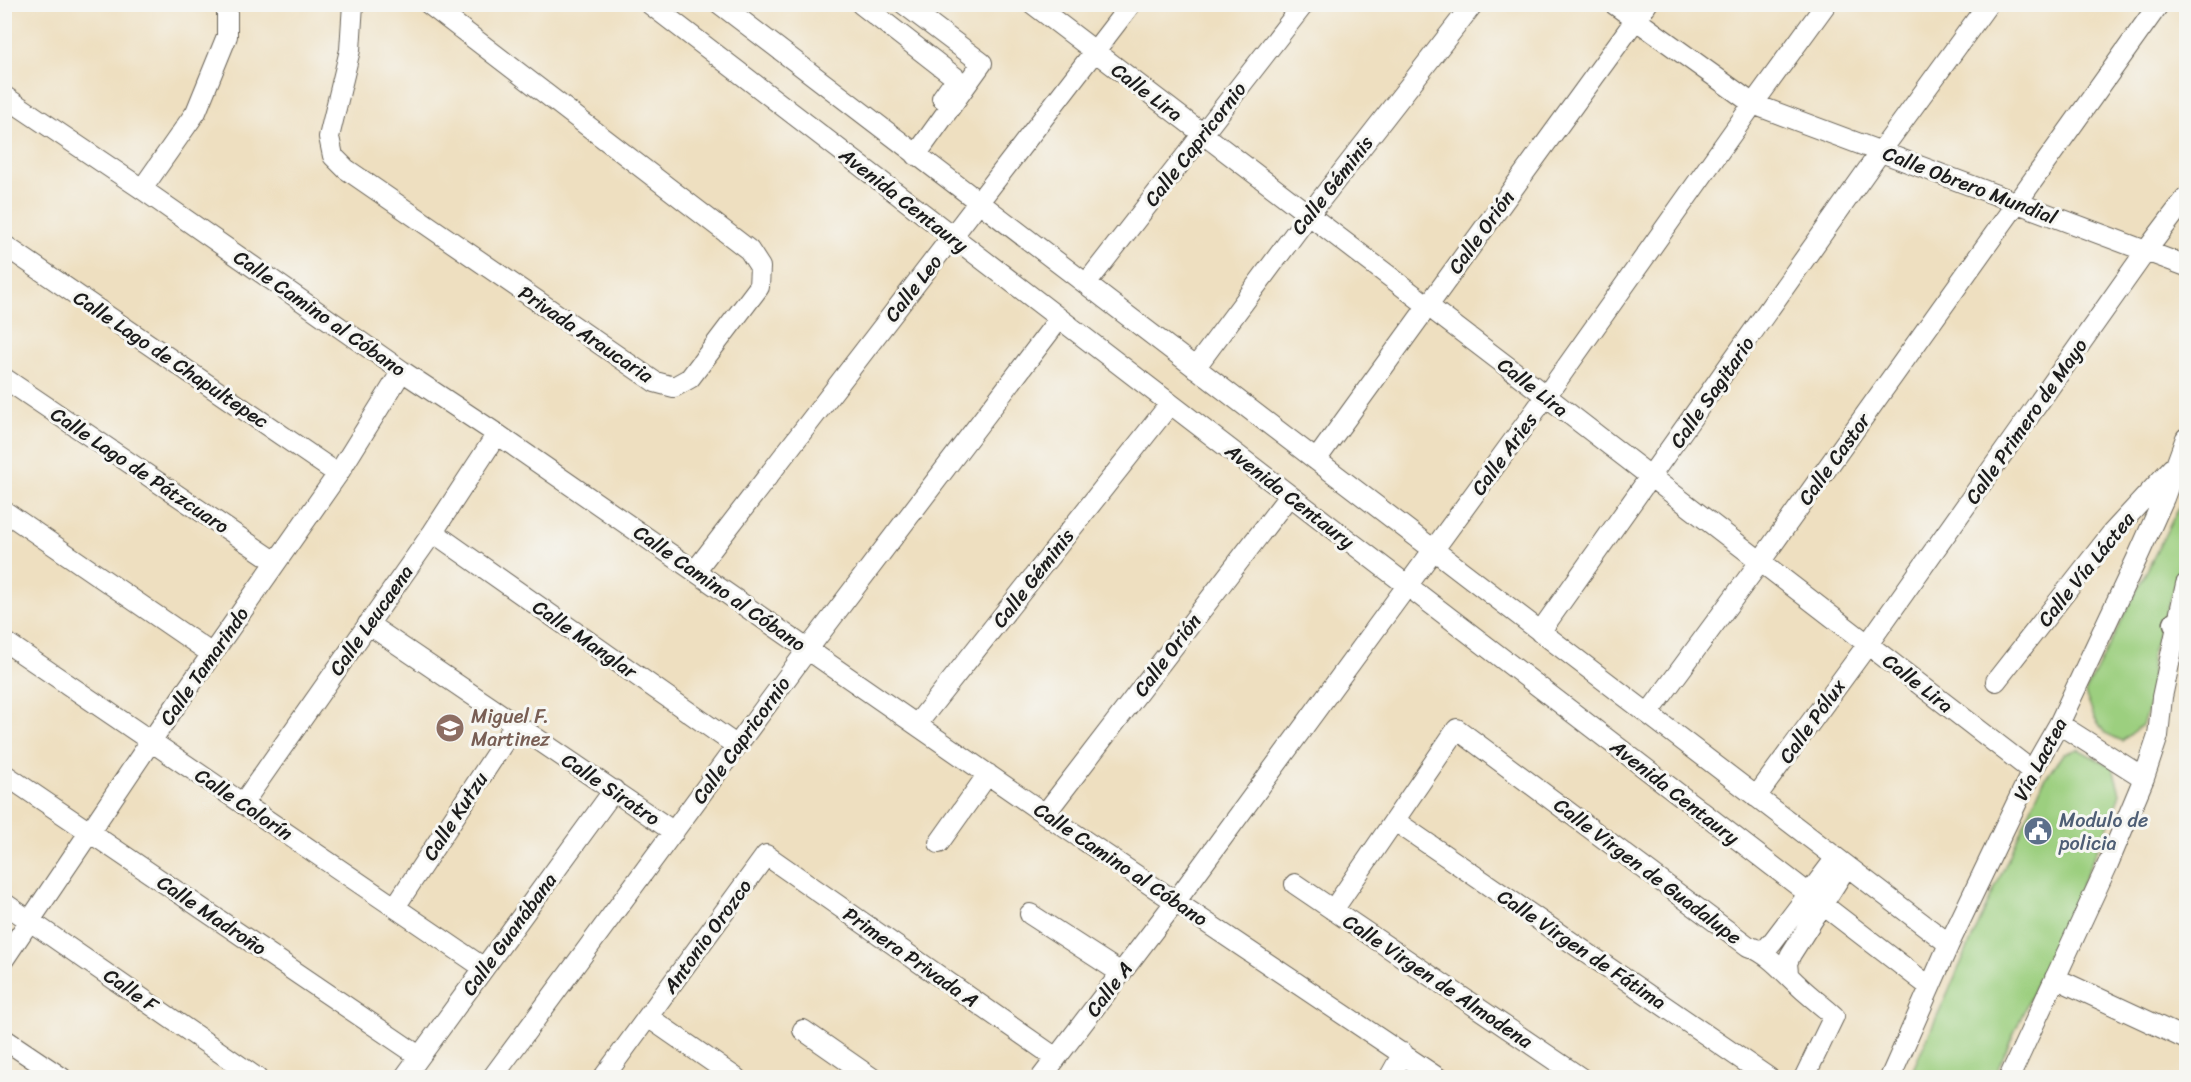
<svg xmlns="http://www.w3.org/2000/svg" width="2191" height="1082" viewBox="0 0 2191 1082" font-family="Sriracha,sans-serif">
<style>
.green{fill:#9ccf7f;stroke:#5c764e;stroke-width:1.5}
.lines{fill:none;stroke-linecap:round;stroke-linejoin:round}
.minor-casing{stroke:#666055;stroke-width:22}
.major-casing{stroke:#666055;stroke-width:27}
.minor{stroke:#fff;stroke-width:20}
.major{stroke:#fff;stroke-width:24}
.labels{text-anchor:middle;stroke-width:6;stroke-linejoin:round;paint-order:stroke}
.street-label{font-size:20px;fill:#1c1c1c;stroke:#f6f6f2}
.education-label{font-size:20px;fill:#785e54;stroke:#f6f6f2;text-anchor:start}
.service-label{font-size:20px;fill:#4e5e75;stroke:#f6f6f2;text-anchor:start}
</style>
<rect width="100%" height="100%" fill="#f6f6f2"/>
<filter id="ink" filterUnits="userSpaceOnUse"><feTurbulence type="fractalNoise" baseFrequency=".0167" numOctaves="2"/><feDisplacementMap in="SourceGraphic" scale="12" xChannelSelector="R" yChannelSelector="G"/><feConvolveMatrix kernelMatrix="1 2 1 2 8 2 1 2 1" color-interpolation-filters="sRGB"/></filter>
<filter id="wash" filterUnits="userSpaceOnUse"><feTurbulence type="fractalNoise" baseFrequency=".008" numOctaves="4" result="noise"/><feDisplacementMap in="SourceGraphic" scale="24" xChannelSelector="R" yChannelSelector="G"/><feGaussianBlur stdDeviation="1.35" result="paint"/><feColorMatrix in="noise" values="0 0 0 0 0 0 0 0 0 0 0 0 0 0 0 0 0 1.4 0 .05"/><feComposite in="paint" operator="in"/></filter>
<g filter="url(#wash)">
<rect width="100%" height="100%" fill="#eedfc0"/>
<path class="green" d="M2186,485V553L2151,656L2153,694L2142,725L2122,741L2105,733L2094,717L2085,693L2181,503Z
M2078,749L2113,768L2120,793L2113,815L1994,1077L1909,1078L2043,782L2063,754Z"/>
</g>
<g filter="url(#ink)">
<g class="lines">
<g class="minor-casing">
<path id="minor" d="M353,4L350,50L329,137L333,156L346,169L655,382L674,387L690,378L759,287L760,267L749,250L429,4
M650,4L1930,987
M720,4L1949,944
M861,4L956,78L942,98
M904,4L982,63L916,155
M1033,4L1546,396L2032,771
M1614,4L1753,104L2186,266
M4,96L142,189L402,371L497,434L1045,814L1438,1078
M142,189L196,112L227,36V4
M4,245L338,474
M1086,284L1304,4
M1195,368L1308,216L1473,4
M4,378L276,562
M1316,460L1647,4
M4,511L212,654
M433,532L737,746
M695,571L1131,4
M368,624L674,832
M1540,632L1881,151L1988,4
M4,641L484,968
M1996,681L2112,533L2172,468
M1648,714L1760,562L2159,4
M917,724L1170,404
M2059,724L2144,778
M4,774L419,1056
M1756,797L1868,644L2146,251L2186,198
M243,803L433,532L497,434
M1045,814L1289,496
M1395,821L1769,1078
M939,843L988,774
M1295,884L1581,1078
M4,903L257,1078
M395,907L515,725
M1333,910L1457,729L1748,946C1768,953 1782,970 1797,984C1809,996 1822,1005 1834,1016L1804,1078
M1030,914L1121,973
M1759,950L1767,948L1773,941L1836,858
M4,959L151,741L338,474L402,371
M1788,973L1787,963L1791,954L1847,866
M2055,978L2186,1039
M648,1017L736,1078
M803,1030L872,1078
M4,1039L62,1078
M404,1078L614,790
M492,1078L808,649L1059,319
M603,1078L766,855L1056,1058
M1041,1078L1176,901L1407,586L1546,396L1753,104L1826,4
M1389,1078L1403,1053
M1890,1078L1949,944L2032,771L2059,724L2139,554L2164,498L2186,438
M2009,1078L2108,864L2144,778L2158,736L2162,697L2186,584"/>
</g>
<g class="major-casing">
<path id="major" d="M2176,623L2186,618"/>
</g>
<use href="#minor" class="minor"/>
<use href="#major" class="major"/>
</g>
</g>
<defs>
<g id="school-disc" transform="scale(1.5)"><circle r="9.5" fill="#8d6e63" stroke="#f6f6f2"/><path d="M0-5L7-2L0 1L-7-2ZM-4 1L0 2.5L4 1V4Q0 6-4 4Z" fill="#fff"/></g>
<g id="civic-disc" transform="scale(1.5)"><circle r="9.5" fill="#5c6f8a" stroke="#f6f6f2"/><path d="M-.6-6.5H3V-4.5H.6V-3L4-1V1h2V6H-6V1h2V-1L-.6-3ZM-1.2 2.5V6h2.4V2.5Z" fill="#fff"/></g>
</defs>
<g fill-rule="evenodd">
<use href="#school-disc" x="450" y="728"/>
<use href="#civic-disc" x="2038" y="831"/>
</g>
<g class="labels">
<g class="street-label">
<text transform="translate(1147 92) rotate(37)" y="7">Calle Lira</text>
<text transform="translate(1195 144) rotate(-52)" y="7">Calle Capricornio</text>
<text transform="translate(1332 185) rotate(-52)" y="7">Calle Géminis</text>
<text transform="translate(1970 185) rotate(21)" y="7">Calle Obrero Mundial</text>
<text transform="translate(904 200) rotate(38)" y="7">Avenida Centaury</text>
<text transform="translate(1481 232) rotate(-54)" y="7">Calle Orión</text>
<text transform="translate(913 288) rotate(-52)" y="7">Calle Leo</text>
<text transform="translate(320 313) rotate(35)" y="7">Calle Camino al Cóbano</text>
<text transform="translate(586 334) rotate(34)" y="7">Privada Araucaria</text>
<text transform="translate(171 359) rotate(34)" y="7">Calle Lago de Chapultepec</text>
<text transform="translate(1533 387) rotate(38)" y="7">Calle Lira</text>
<text transform="translate(1712 392) rotate(-55)" y="7">Calle Sagitario</text>
<text transform="translate(2026 421) rotate(-55)" y="7">Calle Primero de Mayo</text>
<text transform="translate(1504 454) rotate(-54)" y="7">Calle Aries</text>
<text transform="translate(1834 459) rotate(-54)" y="7">Calle Castor</text>
<text transform="translate(140 470) rotate(34)" y="7">Calle Lago de Pátzcuaro</text>
<text transform="translate(1290 496) rotate(38)" y="7">Avenida Centaury</text>
<text transform="translate(2086 569) rotate(-51)" y="7">Calle Vía Láctea</text>
<text transform="translate(1033 578) rotate(-52)" y="7">Calle Géminis</text>
<text transform="translate(720 588) rotate(35)" y="7">Calle Camino al Cóbano</text>
<text transform="translate(371 620) rotate(-55)" y="7">Calle Leucaena</text>
<text transform="translate(585 639) rotate(35)" y="7">Calle Manglar</text>
<text transform="translate(1167 655) rotate(-53)" y="7">Calle Orión</text>
<text transform="translate(204 666) rotate(-55)" y="7">Calle Tamarindo</text>
<text transform="translate(1918 683) rotate(38)" y="7">Calle Lira</text>
<text transform="translate(1812 721) rotate(-54)" y="7">Calle Pólux</text>
<text transform="translate(741 740) rotate(-54)" y="7">Calle Capricornio</text>
<text transform="translate(2040 759) rotate(-62)" y="7">Vía Lactea</text>
<text transform="translate(611 789) rotate(34)" y="7">Calle Siratro</text>
<text transform="translate(1675 792) rotate(38)" y="7">Avenida Centaury</text>
<text transform="translate(244 804) rotate(34)" y="7">Calle Colorín</text>
<text transform="translate(455 816) rotate(-57)" y="7">Calle Kutzu</text>
<text transform="translate(1121 864) rotate(34)" y="7">Calle Camino al Cóbano</text>
<text transform="translate(1648 871) rotate(37)" y="7">Calle Virgen de Guadalupe</text>
<text transform="translate(212 915) rotate(34)" y="7">Calle Madroño</text>
<text transform="translate(509 934) rotate(-54)" y="7">Calle Guanábana</text>
<text transform="translate(707 936) rotate(-54)" y="7">Antonio Orozco</text>
<text transform="translate(1582 949) rotate(34)" y="7">Calle Virgen de Fátima</text>
<text transform="translate(911 957) rotate(35)" y="7">Primera Privada A</text>
<text transform="translate(1438 981) rotate(34)" y="7">Calle Virgen de Almodena</text>
<text transform="translate(1109 989) rotate(-53)" y="7">Calle A</text>
<text transform="translate(131 990) rotate(35)" y="7">Calle F</text>
</g>
<g class="education-label">
<text x="471" y="723">Miguel F.<tspan x="471" dy="23">Martinez</tspan></text>
</g>
<g class="service-label">
<text x="2059" y="827">Modulo de<tspan x="2059" dy="23">policia</tspan></text>
</g>
</g>
<rect width="2191" height="1082" fill="none" stroke="#f6f6f2" stroke-width="24"/>
</svg>
